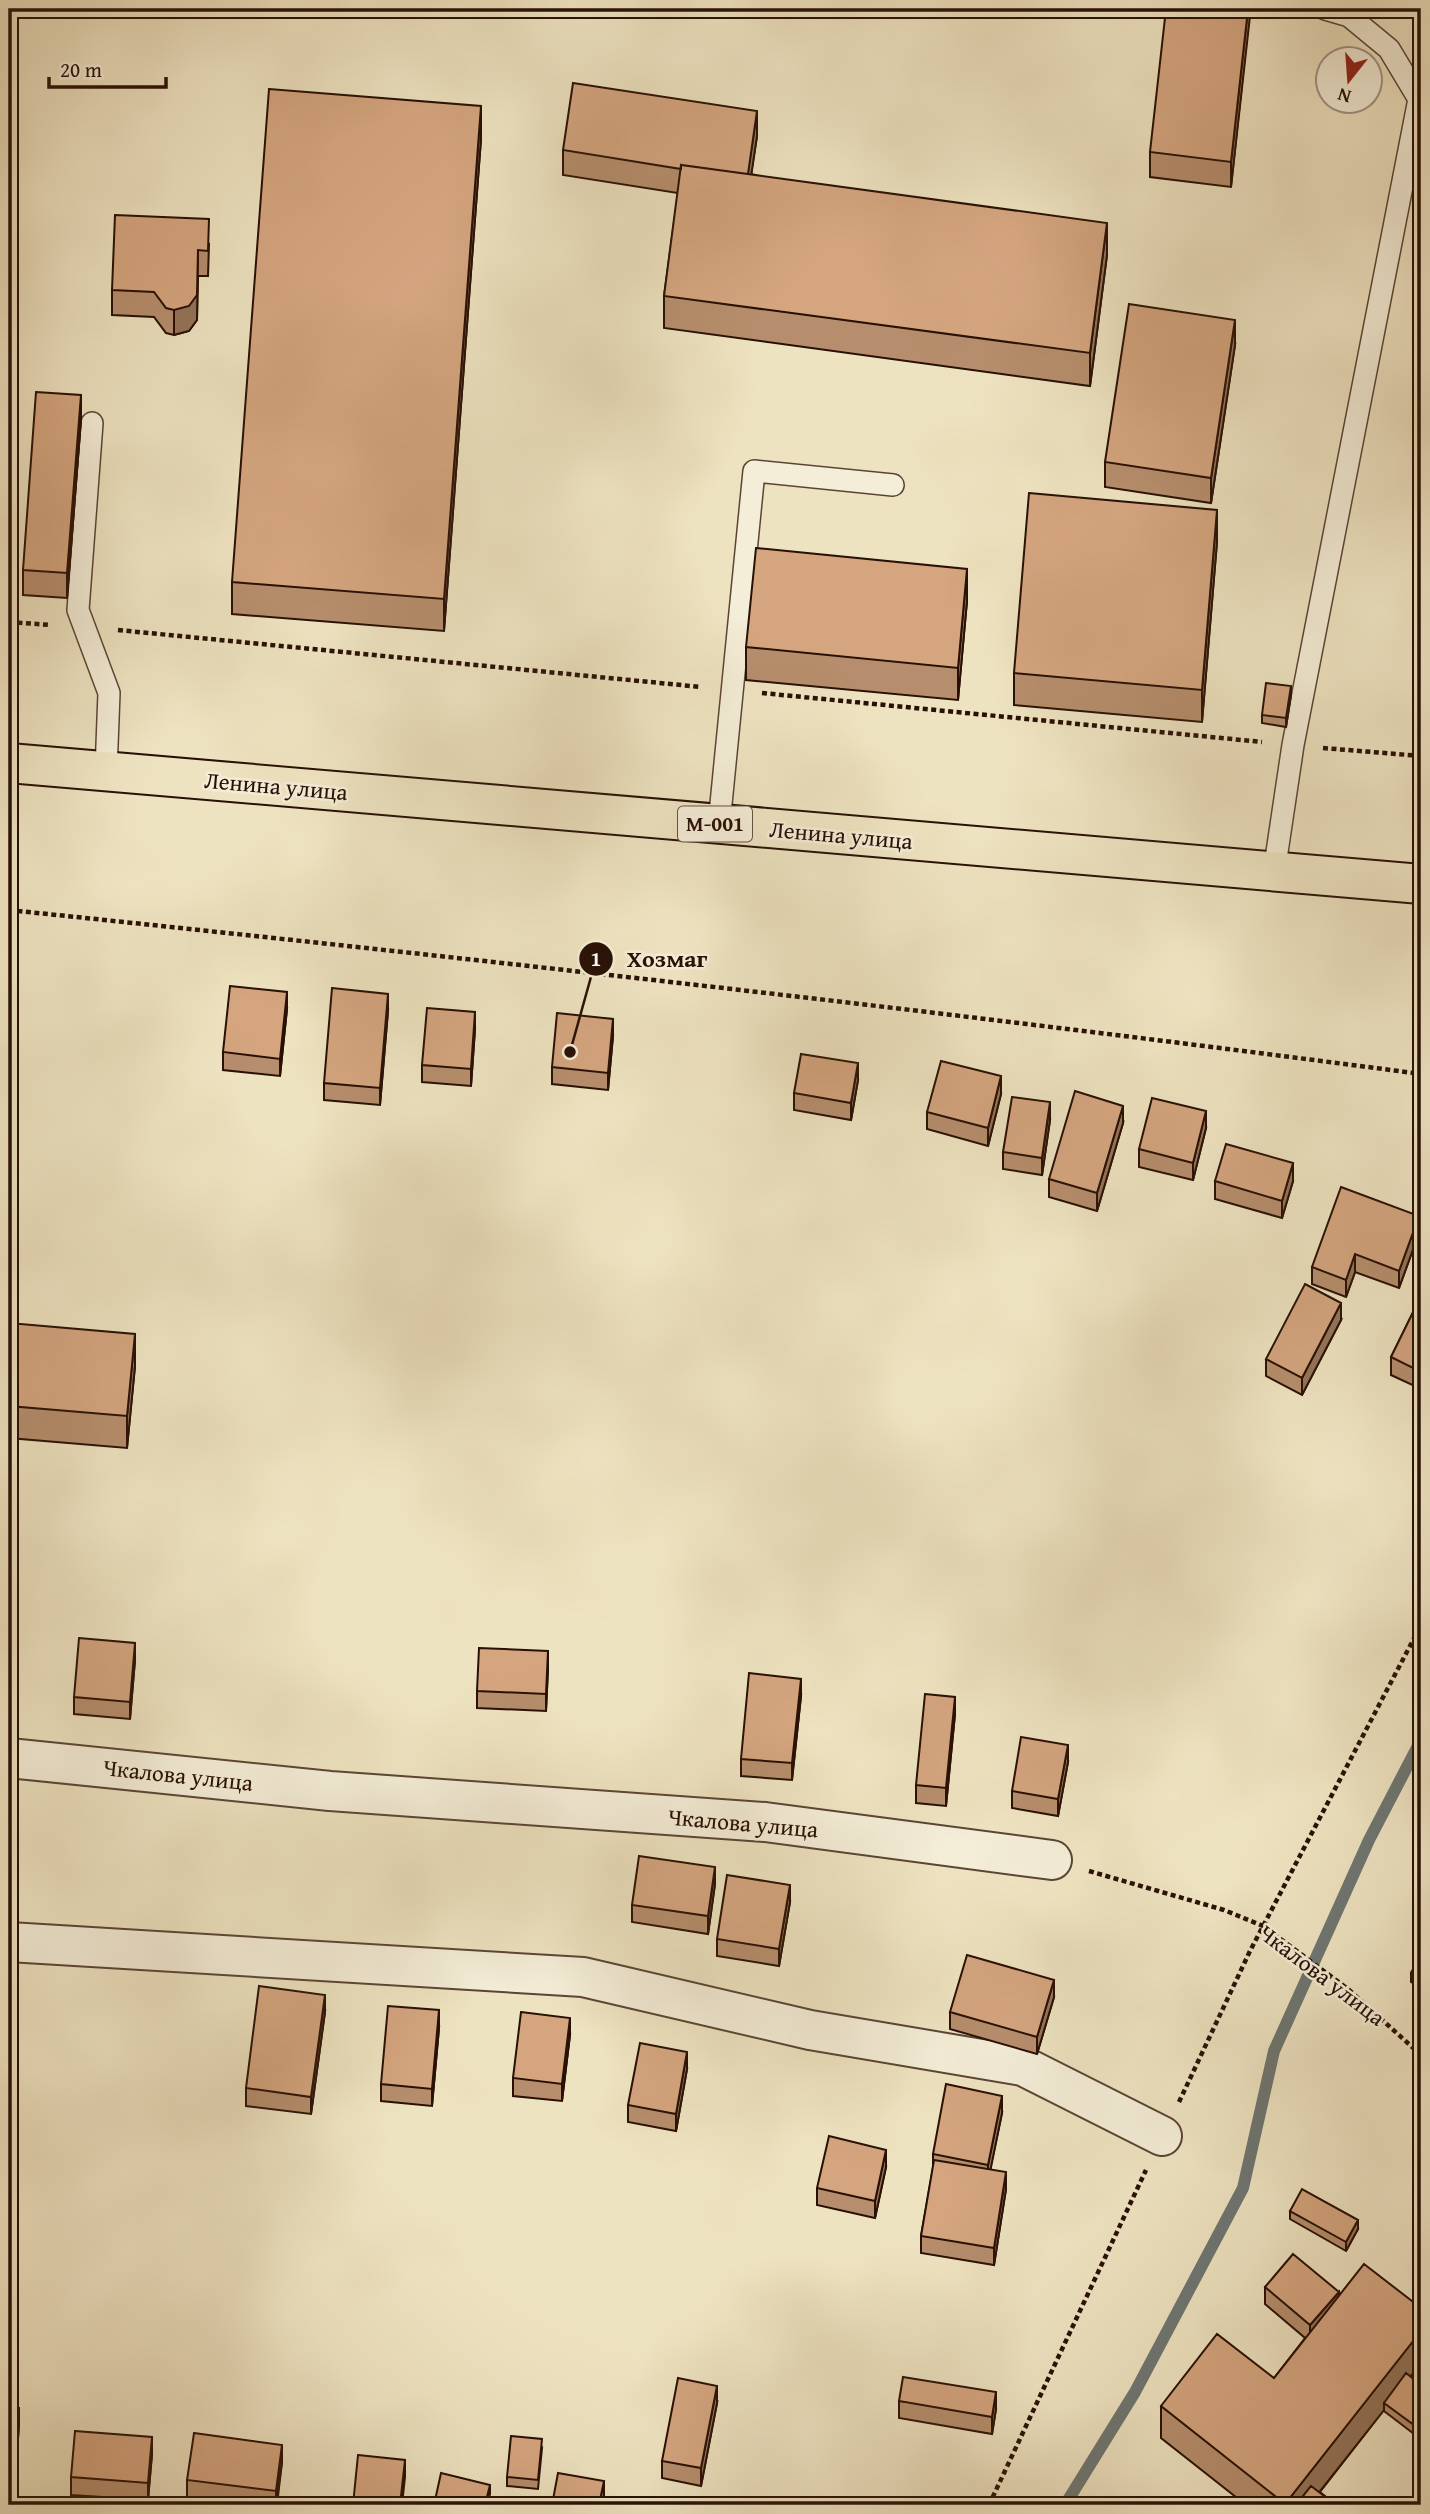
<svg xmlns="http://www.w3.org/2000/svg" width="1430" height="2514" viewBox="0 0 1430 2514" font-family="'Gentium Book Plus',serif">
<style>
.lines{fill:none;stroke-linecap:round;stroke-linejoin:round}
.stream{stroke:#6e7773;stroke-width:12}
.lane-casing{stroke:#5a4534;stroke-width:24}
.street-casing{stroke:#5a4534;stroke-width:42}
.primary-casing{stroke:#281005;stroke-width:42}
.path{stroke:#281005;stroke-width:4.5;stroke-dasharray:5 3.5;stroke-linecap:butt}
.lane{stroke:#f4edd7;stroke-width:21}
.street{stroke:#f4edd7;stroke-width:38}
.primary{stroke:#eee3c1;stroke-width:38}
.wall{fill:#b68e6d;stroke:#281005;stroke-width:2}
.shaded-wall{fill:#947459;stroke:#281005;stroke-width:2}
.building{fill:#d4a57f;stroke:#281005;stroke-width:2}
.labels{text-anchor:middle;stroke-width:5;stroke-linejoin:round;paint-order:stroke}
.shield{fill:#f4edd7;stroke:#655244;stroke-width:2}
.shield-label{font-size:21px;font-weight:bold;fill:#281005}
.street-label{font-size:23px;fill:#281005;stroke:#f4edd7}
.leader{fill:none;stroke:#281005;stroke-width:2.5}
.callout-dot{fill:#281005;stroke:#f4edd7;stroke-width:2.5}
.mark-label{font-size:21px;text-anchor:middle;font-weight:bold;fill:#fff}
.callout-label{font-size:24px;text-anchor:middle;font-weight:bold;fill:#281005;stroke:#f4edd7;stroke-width:5;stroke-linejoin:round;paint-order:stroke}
</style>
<rect width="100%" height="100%" fill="#eee3c1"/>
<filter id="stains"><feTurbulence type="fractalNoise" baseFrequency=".00286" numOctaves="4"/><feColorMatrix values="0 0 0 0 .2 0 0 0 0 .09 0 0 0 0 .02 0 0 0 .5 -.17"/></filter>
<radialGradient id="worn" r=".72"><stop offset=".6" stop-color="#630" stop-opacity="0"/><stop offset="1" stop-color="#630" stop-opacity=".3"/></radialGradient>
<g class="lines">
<path class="stream" d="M1065,2505L1135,2392L1243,2188L1274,2051L1369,1840L1421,1740"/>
<g class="lane-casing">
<path id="lane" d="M92,423L78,610L109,693L106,771
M719,824L754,471L893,485
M1274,872L1293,745L1419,99L1389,49L1349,16L1325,9"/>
</g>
<g class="street-casing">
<path id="street" d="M9,1758L330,1791L765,1822L1052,1860
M9,1942L583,1977L810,2030L1023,2066L1162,2136"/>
</g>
<g class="primary-casing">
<path id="primary" d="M9,763L1421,884"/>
</g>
<path class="path" d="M9,622L50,625
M118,630L701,687
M762,693L1262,742
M1323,748L1421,756
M9,910C480,959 951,1012 1421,1074
M1089,1871L1224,1910L1263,1926L1348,1989L1421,2055
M1179,2102L1250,1951L1421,1625
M989,2505L1146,2170"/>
<use href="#lane" class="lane"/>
<use href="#street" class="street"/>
<use href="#primary" class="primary"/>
</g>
<path class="wall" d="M1250,9L1231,187L1150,177V152Z
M757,136L751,174L1107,255L1090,386L664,328V296L678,193L563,175V150Z
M481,139L444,631L232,614V582Z
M209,244L208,276H198L197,320L189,331L174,335L166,333L154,317L112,315V290Z
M1235,345L1211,503L1105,487V462Z
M81,420L67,598L23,595V570Z
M1414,496H1421V606H1415Z
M1217,542L1202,722L1014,705V673Z
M967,601L958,700L746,680V647Z
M1291,695L1286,727L1262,723V715Z
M287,1009L280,1076L223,1070V1052Z
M388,1011L380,1105L324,1100V1083Z
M475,1029L471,1086L422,1082V1065Z
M613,1036L608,1090L552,1084V1067Z
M858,1080L851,1120L794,1110V1093Z
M1001,1094L988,1146L927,1129V1112Z
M1050,1120L1042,1175L1003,1169V1152Z
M1123,1123L1097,1211L1049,1197V1179Z
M1206,1128L1193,1180L1139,1167V1149Z
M1215,1181H1293L1282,1218L1215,1199Z
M1419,1233L1399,1288L1355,1272L1346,1297L1312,1284V1267Z
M1421,1296V1389L1391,1375V1357Z
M1341,1320L1302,1395L1266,1376V1359Z
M9,1323L135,1366L127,1448L9,1438Z
M135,1660L130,1719L74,1714V1697Z
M548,1668L546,1711L477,1708V1691Z
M801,1696L792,1780L741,1776V1759Z
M955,1714L946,1806L916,1803V1785Z
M1068,1762L1058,1816L1012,1808V1791Z
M715,1884L708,1934L632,1922V1905Z
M790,1902L779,1966L717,1956V1939Z
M1421,1956V1988L1411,1982V1973Z
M1054,1997L1037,2054L950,2029V2012Z
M325,2012L311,2114L246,2106V2088Z
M439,2028L432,2106L381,2101V2084Z
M570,2035L562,2101L513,2096V2078Z
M687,2069L676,2131L628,2122V2105Z
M1002,2113L990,2170L1006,2189L994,2265L921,2253V2236L933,2168V2154Z
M886,2167L875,2218L817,2205V2188Z
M1290,2211L1358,2229L1346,2251L1290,2219Z
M1265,2287L1339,2295L1421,2308V2363L1410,2377L1421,2385L1414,2434L1384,2411V2410L1320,2492L1336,2505H1246L1161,2438V2406L1274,2378L1305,2338L1265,2304Z
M899,2401L996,2409L992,2434L899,2418Z
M717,2403L701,2486L662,2478V2461Z
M9,2407L19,2425L14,2492H9Z
M542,2448L538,2489L507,2486V2477Z
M152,2454L148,2500L71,2495V2477Z
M282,2462L277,2505H250L187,2497V2480Z"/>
<path class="shaded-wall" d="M1248,9H1250V16L1231,187V162Z
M481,106V139L444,631V599Z
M757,111V136L747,204V179Z
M1107,223V255L1090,386V353Z
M198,250L197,320L189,331L174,335V310Z
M1235,320V345L1211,503V478Z
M81,395V420L67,598V573Z
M1217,510V542L1202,722V690Z
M967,569V601L958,700V668Z
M1291,686V695L1286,727V718Z
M287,992V1009L280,1076V1059Z
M388,994V1011L380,1105V1088Z
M475,1012V1029L471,1086V1069Z
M613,1019V1036L608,1090V1073Z
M858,1063V1080L851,1120V1103Z
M1001,1076V1094L988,1146V1128Z
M1050,1102V1120L1042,1175V1158Z
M1123,1106V1123L1097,1211V1193Z
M1206,1111V1128L1193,1180V1163Z
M1293,1163V1181L1282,1218V1201Z
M1419,1216V1233L1399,1288V1271Z
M1355,1254V1272L1346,1297V1280Z
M1341,1303V1320L1302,1395V1378Z
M135,1334V1366L127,1448V1416Z
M135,1643V1660L130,1719V1702Z
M548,1651V1668L546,1711V1694Z
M801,1679V1696L792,1780V1763Z
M955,1697V1714L946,1806V1788Z
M1068,1745V1762L1058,1816V1799Z
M715,1867V1884L708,1934V1916Z
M790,1885V1902L779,1966V1949Z
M1054,1980V1997L1037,2054V2037Z
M325,1995V2012L311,2114V2097Z
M439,2010V2028L432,2106V2089Z
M570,2018V2035L562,2101V2084Z
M687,2052V2069L676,2131V2114Z
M1002,2096V2113L988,2182V2165Z
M886,2150V2167L875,2218V2201Z
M1006,2172V2189L994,2265V2248Z
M1358,2220V2229L1346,2251V2242Z
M1339,2292V2310L1310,2343V2325Z
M1421,2331V2363L1388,2405L1384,2403V2410L1309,2505H1285V2504Z
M717,2386V2403L701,2486V2468Z
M996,2392V2409L992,2434V2417Z
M19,2408V2425L14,2492V2475Z
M1421,2416V2425L1414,2434V2425Z
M152,2437V2454L148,2500V2483Z
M282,2445V2462L276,2505V2491Z
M405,2460V2477L402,2505H400Z
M604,2481V2498L602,2505H599Z
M490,2485V2494L487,2505H485Z"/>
<path class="building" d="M1166,9H1248L1231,162L1150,152Z
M573,83L757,111L748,174L681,165V169L563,150Z
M269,89L481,106L444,599L232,582Z
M681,165L1107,223L1090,353L664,296Z
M115,215L209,219L208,251L198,250L197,295L189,306L174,310L166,308L154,292L112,290Z
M1129,304L1235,320L1211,478L1105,462Z
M36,392L81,395L67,573L23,570Z
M1029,493L1217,510L1202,690L1014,673Z
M1414,496H1421V581H1415Z
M756,548L967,569L958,668L746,647Z
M1266,683L1291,686L1286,718L1262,715Z
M230,986L287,992L280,1059L223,1052Z
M332,988L388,994L380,1088L324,1083Z
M427,1008L475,1012L471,1069L422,1065Z
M557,1013L613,1019L608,1073L552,1067Z
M801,1054L858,1063L851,1103L794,1093Z
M941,1061L1001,1076L988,1128L927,1112Z
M1075,1091L1123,1106L1097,1193L1049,1179Z
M1012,1097L1050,1102L1042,1158L1003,1152Z
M1152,1098L1206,1111L1193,1163L1139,1149Z
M1226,1144L1293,1163L1282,1201L1215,1181Z
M1341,1187L1419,1216L1399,1271L1355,1254L1346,1280L1312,1267Z
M1305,1284L1341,1303L1302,1378L1266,1359Z
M1421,1296V1372L1391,1357Z
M9,1323L135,1334L127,1416L9,1406Z
M79,1638L135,1643L130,1702L74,1697Z
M479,1648L548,1651L546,1694L477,1691Z
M749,1673L801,1679L792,1763L741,1759Z
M925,1694L955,1697L946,1788L916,1785Z
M1021,1737L1068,1745L1058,1799L1012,1791Z
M639,1856L715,1867L708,1916L632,1905Z
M727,1875L790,1885L779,1949L717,1939Z
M967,1955L1054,1980L1037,2037L950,2012Z
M1421,1956V1979L1411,1973Z
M259,1986L325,1995L311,2097L246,2088Z
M388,2006L439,2010L432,2089L381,2084Z
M521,2012L570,2018L562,2084L513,2078Z
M640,2043L687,2052L676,2114L628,2105Z
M946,2084L1002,2096L988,2165L933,2154Z
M829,2136L886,2150L875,2201L817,2188Z
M934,2160L1006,2172L994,2248L921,2236Z
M1302,2189L1358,2220L1346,2242L1290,2211Z
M1293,2254L1339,2292L1310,2325L1265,2287Z
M1364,2264L1421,2308V2331L1285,2504L1161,2406L1217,2334L1274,2378Z
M1406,2373L1421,2385V2416L1414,2425L1384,2403Z
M903,2377L996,2392L992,2417L899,2401Z
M678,2378L717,2386L701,2468L662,2461Z
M9,2407L19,2408L14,2475H9Z
M75,2431L152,2437L148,2483L71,2477Z
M194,2433L282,2445L276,2491L187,2480Z
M511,2436L542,2439L538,2480L507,2477Z
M358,2455L405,2460L400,2505H353Z
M441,2473L490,2485L485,2505H434Z
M558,2473L604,2481L599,2505H552Z
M1311,2486L1336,2505H1296Z
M707,2502L719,2505H706Z"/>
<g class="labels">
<rect class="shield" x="678" y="806.5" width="74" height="35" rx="5"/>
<g class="shield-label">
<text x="715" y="831">М-001</text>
</g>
<g class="street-label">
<text transform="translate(276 786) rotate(5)" y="8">Ленина улица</text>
<text transform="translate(841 835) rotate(5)" y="8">Ленина улица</text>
<text transform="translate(178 1775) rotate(6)" y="8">Чкалова улица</text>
<text transform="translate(743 1823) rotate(5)" y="8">Чкалова улица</text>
<text transform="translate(1322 1975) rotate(37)" y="8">Чкалова улица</text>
</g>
</g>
<path class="leader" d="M570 1052L596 959"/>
<g class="callout-dot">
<circle cx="570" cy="1052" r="7"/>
<circle cx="596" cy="959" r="18"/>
</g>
<g class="mark-label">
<text x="596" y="966">1</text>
</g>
<g class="callout-label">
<text x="667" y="967">Хозмаг</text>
</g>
<rect width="1430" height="2514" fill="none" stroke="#eee3c1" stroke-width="35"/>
<rect x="10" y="10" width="1409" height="2493" fill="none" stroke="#281005" stroke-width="3.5"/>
<rect x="18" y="18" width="1395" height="2479" fill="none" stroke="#281005" stroke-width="2"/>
<g transform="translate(1349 80) rotate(197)"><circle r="33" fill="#f4edd7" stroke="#a29583" stroke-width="2"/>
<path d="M0-5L12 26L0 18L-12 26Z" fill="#8f2418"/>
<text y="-10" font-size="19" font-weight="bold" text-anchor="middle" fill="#281005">N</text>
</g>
<path d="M49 77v10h117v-10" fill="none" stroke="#281005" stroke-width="3.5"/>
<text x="60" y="77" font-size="21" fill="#281005" stroke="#f4edd7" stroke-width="5" paint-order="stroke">20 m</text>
<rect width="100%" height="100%" filter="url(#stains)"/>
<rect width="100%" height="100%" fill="url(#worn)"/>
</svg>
